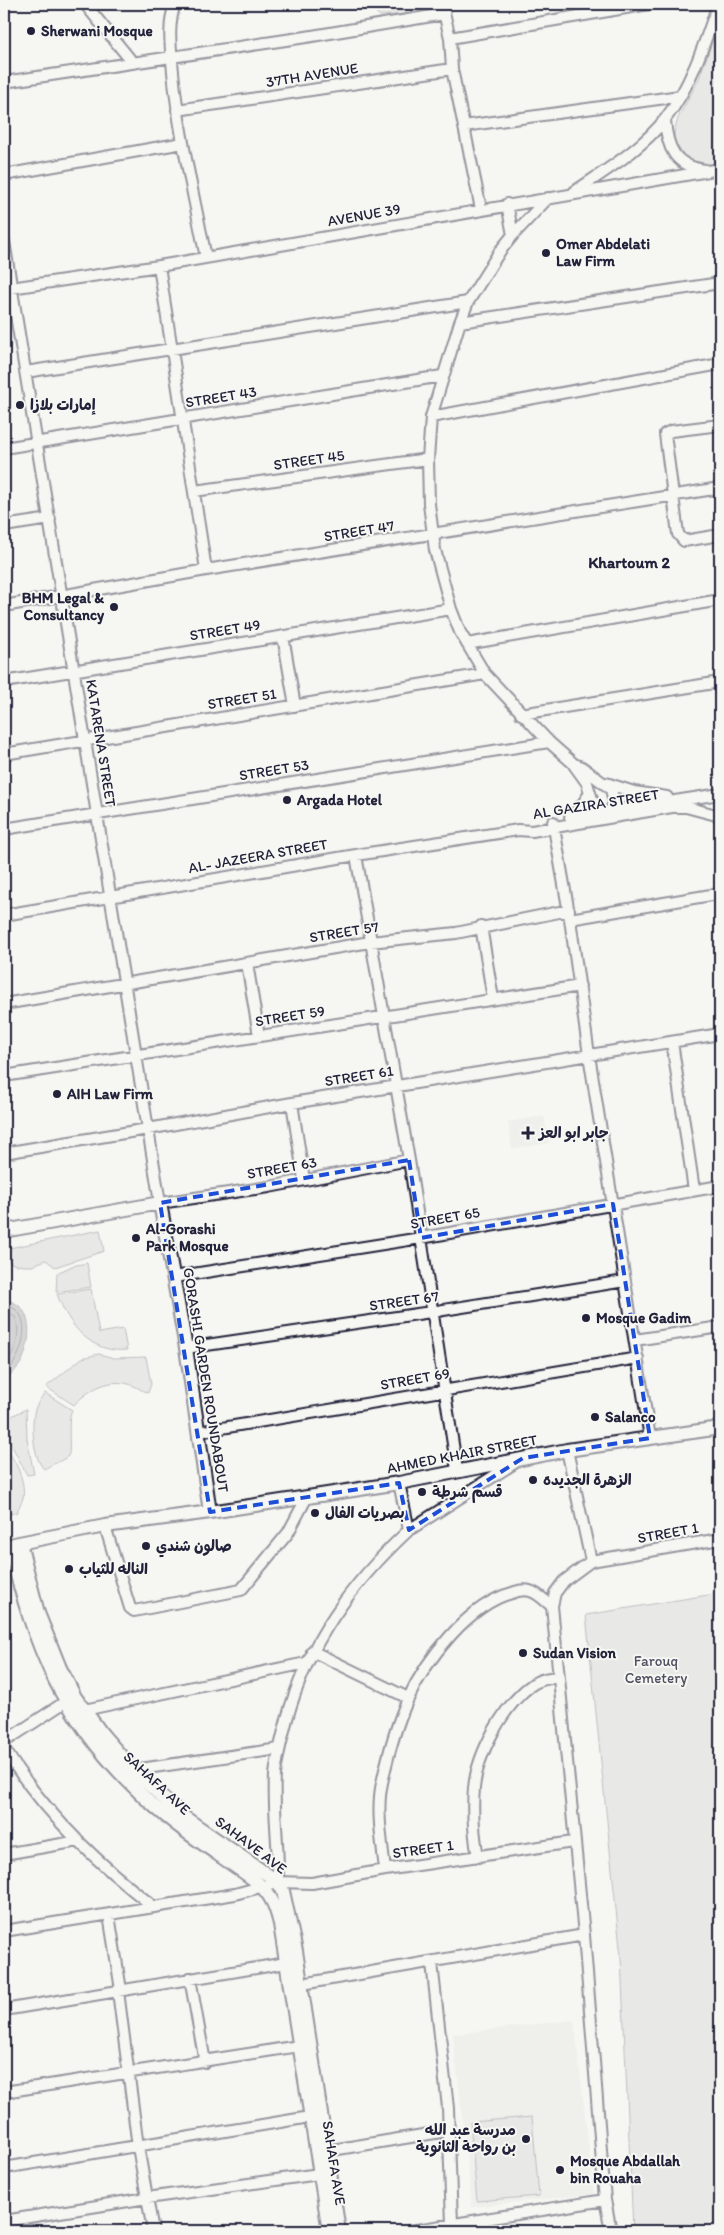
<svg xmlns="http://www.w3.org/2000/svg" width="724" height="2235" viewBox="0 0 724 2235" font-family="Itim,'Playpen Sans Arabic',sans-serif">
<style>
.built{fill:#e6e6e4}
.green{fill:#d7d7d7;stroke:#7c7c89}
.water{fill:#adadb3;stroke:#757583}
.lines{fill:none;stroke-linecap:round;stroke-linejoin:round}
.shore{stroke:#5a5a6b;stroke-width:1}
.minor-casing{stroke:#22223b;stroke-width:14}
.major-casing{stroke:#22223b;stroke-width:16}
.minor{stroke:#f6f6f2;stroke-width:10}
.major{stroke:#f6f6f2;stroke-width:12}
.marked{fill:none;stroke:#1d4ed8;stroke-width:4;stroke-dasharray:10 6;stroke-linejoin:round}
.poi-dot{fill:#22223b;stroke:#f6f6f2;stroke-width:2}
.labels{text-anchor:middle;stroke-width:4;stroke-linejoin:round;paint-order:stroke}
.poi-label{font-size:15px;font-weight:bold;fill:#22223b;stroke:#f6f6f2;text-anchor:start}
.street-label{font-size:15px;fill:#22223b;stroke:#f6f6f2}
.park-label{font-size:15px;fill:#4f4f62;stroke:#f6f6f2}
.neighbourhood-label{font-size:16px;font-weight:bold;fill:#22223b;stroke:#f6f6f2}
</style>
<rect width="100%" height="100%" fill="#f6f6f2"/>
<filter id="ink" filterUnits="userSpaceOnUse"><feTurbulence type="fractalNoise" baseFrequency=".02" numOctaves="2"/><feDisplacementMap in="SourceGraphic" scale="10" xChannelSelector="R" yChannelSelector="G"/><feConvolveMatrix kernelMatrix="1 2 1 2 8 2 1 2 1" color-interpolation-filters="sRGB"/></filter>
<g filter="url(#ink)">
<path class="built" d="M544,1116L549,1143L512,1149L508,1122Z
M574,2020L594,2194L472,2207L453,2034Z"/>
<path class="green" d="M366,4H419L409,14L380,16Z
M720,21V163L698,166L685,159L675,144L674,133L678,118L698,81Z
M100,1230L104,1251L55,1267L46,1260L38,1263L34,1266C21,1266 4,1267 4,1249Z
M87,1263L91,1287L56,1292L57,1273L72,1266Z
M91,1289L99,1333L123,1329L127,1350C91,1354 68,1325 57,1294Z
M99,1354L114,1358L146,1357L151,1384L148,1393C142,1391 139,1388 134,1386C111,1376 89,1389 74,1405L46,1387L82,1358Z
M45,1393L72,1410C66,1422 72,1452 68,1456C62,1461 51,1465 44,1469C33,1459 30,1420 36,1407C38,1402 42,1397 45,1393Z
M26,1409L27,1439L34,1474L27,1475L12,1446L4,1438V1420Z
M4,1447C15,1458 26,1481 23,1498C22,1502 18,1508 17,1512L4,1516Z
M720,1593V2231H633L621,1958L586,1615Z
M532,2117L539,2196L477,2201L470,2122Z"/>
<path class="water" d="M10,1301C33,1308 31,1338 24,1356C21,1366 12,1374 4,1380V1302Z"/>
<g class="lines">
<path class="shore" d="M4,1306C37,1307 23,1361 4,1374
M4,1313H9L15,1317C22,1334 15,1353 4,1366"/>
<g class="minor-casing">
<path id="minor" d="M85,4L133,63
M175,4C167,26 171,49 173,72C179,135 194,196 206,258
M442,4L450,38L452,69L481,209
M450,38L649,4
M4,82L306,37L444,14
M177,110L452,69
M665,120C667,147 674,166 705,170
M464,126L680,96
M4,175L183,143
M574,192C606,170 642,149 666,118C691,86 705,42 718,4
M548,198L513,235L500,251L468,302L460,322L431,417L428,459L429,504L435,550L451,609L460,632L485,674L549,742L574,764L582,767L611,789L614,803L609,817
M507,204L513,235
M4,241L160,1203L269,1187L409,1160
M159,266L206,570
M4,289L159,266L720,169
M460,322L720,283
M26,372L468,302
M431,417L720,364
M720,425L671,431L665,434L678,534L684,541L720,535
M4,448L442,376
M194,491L428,459
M4,526L50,519
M4,606L206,570L720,488
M283,636L295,706
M467,644L720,600
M4,682L451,609
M521,714L720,682
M4,754L485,674
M574,765L587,783L592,799L601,816
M606,783L634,792L667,797
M578,816L720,794
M570,817L580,808L590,793
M553,822L570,919L589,1055L650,1438
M4,829L549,742
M356,855L409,1160L457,1470
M4,915L356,855L518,830L532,831L672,807H686L720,816
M570,919L711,895H720
M481,926L493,999
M247,963L259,1036
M4,1004L370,942L456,933L569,910
M672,1042L694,1190
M4,1076L580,986
M292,1103L304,1180
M4,1153L148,1129L292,1103L720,1034
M174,1277L421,1238L720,1186
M635,1340L720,1327
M186,1348L431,1312L625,1281
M198,1432L638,1358
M567,1450L591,1561
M399,1483L409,1530
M105,1526L130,1608L134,1611L241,1590L288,1533L307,1497
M312,1651L408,1698
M84,1710L306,1663
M4,1742L65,1702
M4,1748C41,1810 97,1863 154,1907
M133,1770L279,1749
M4,1854L79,1841
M478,1857C474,1835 472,1811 474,1788C477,1754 504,1704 533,1684C540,1679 549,1678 558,1677
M385,1870C382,1842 376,1810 382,1783C388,1755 396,1725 408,1699C426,1660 469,1604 512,1593C518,1591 524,1589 530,1591C538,1593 545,1601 552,1606
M278,1882L312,1883L385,1870L573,1842
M109,1915L121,1990
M4,1931L235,1894L278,1882C279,1846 273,1811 275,1775C277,1756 282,1738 287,1719C308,1642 351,1584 409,1530L516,1462
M432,1963L448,2108L452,2224
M190,1978L205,2062
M302,1984L584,1935
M118,1991L138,2147L153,2231
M4,2010L286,1963
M4,2092L299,2046
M320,2152L447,2131
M4,2168L310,2117
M4,2221L147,2198L319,2174
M410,2231L605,2200
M611,2231L605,2200L584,1935L552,1606L555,1593L564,1581L591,1561L720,1539"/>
</g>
<g class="major-casing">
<path id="major" d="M4,1231L160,1203L186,1348L210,1512L105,1526L14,1544
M210,1512L399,1483L567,1450L720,1428
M20,1543L38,1613L60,1668L75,1697L102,1734L133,1770L184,1817L278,1882L283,1891L296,1951L339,2231
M9,1545C35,1648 60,1716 139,1792C165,1818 196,1839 226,1860C241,1871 262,1882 271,1899C276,1907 278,1916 280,1924L329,2231"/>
</g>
<use href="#minor" class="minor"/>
<use href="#major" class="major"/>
</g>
</g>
<path d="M0 0H724V2235H0ZM409,1160L421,1238L613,1204L650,1438L523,1458L409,1530L399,1483L210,1512L160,1203Z" fill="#f6f6f2" fill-opacity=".55" fill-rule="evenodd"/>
<path class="marked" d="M409,1160L421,1238L613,1204L650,1438L523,1458L409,1530L399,1483L210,1512L160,1203Z"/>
<g class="poi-dot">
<circle cx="31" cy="31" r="5"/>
<circle cx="546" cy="253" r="5"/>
<circle cx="20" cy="405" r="5"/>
<circle cx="114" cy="607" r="5"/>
<circle cx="287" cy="800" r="5"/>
<circle cx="57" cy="1094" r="5"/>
<path d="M525.5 1125.5h5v5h5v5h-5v5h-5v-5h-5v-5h5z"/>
<circle cx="136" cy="1238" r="5"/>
<circle cx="586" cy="1318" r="5"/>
<circle cx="595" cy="1417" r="5"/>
<circle cx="533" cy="1480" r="5"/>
<circle cx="422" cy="1492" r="5"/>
<circle cx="315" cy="1513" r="5"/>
<circle cx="146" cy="1546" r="5"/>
<circle cx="69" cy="1569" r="5"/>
<circle cx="523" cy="1653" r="5"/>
<circle cx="526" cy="2139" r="5"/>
<circle cx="560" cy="2170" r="5"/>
</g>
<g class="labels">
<g class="poi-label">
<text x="41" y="36">Sherwani Mosque</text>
<text x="556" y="249">Omer Abdelati<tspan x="556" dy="17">Law Firm</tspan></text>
<text x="30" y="410">إمارات بلازا</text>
<text x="104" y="603" text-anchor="end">BHM Legal &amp;<tspan x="104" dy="17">Consultancy</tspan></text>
<text x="297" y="805">Argada Hotel</text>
<text x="67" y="1099">AIH Law Firm</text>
<text x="539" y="1138">جابر ابو العز</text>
<text x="146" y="1234">Al-Gorashi<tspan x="146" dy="17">Park Mosque</tspan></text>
<text x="596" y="1323">Mosque Gadim</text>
<text x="605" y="1422">Salanco</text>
<text x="543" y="1485">الزهرة الجديده</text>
<text x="432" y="1497">قسم شرطة</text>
<text x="325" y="1518">بصريات الفال</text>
<text x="156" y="1551">صالون شندي</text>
<text x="79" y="1574">الناله للثياب</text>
<text x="533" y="1658">Sudan Vision</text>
<text x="516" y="2135" text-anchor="end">مدرسة عبد الله<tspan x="516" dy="17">بن رواحة الثانوية</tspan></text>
<text x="570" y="2166">Mosque Abdallah<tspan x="570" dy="17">bin Rouaha</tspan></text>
</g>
<g class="street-label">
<text transform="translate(312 75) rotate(-9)" y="5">37TH AVENUE</text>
<text transform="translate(364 215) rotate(-10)" y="5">AVENUE 39</text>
<text transform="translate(221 397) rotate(-9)" y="5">STREET 43</text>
<text transform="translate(309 460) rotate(-8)" y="5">STREET 45</text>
<text transform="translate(359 531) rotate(-9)" y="5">STREET 47</text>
<text transform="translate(225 630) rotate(-9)" y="5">STREET 49</text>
<text transform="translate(242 699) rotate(-9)" y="5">STREET 51</text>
<text transform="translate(101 743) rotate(81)" y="5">KATARENA STREET</text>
<text transform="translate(274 770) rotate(-9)" y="5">STREET 53</text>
<text transform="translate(596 804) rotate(-9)" y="5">AL GAZIRA STREET</text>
<text transform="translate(258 856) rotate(-10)" y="5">AL- JAZEERA STREET</text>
<text transform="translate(344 932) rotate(-9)" y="5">STREET 57</text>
<text transform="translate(290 1016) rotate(-9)" y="5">STREET 59</text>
<text transform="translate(359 1076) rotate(-9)" y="5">STREET 61</text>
<text transform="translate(282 1168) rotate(-10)" y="5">STREET 63</text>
<text transform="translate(445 1218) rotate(-10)" y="5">STREET 65</text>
<text transform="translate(404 1301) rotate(-8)" y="5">STREET 67</text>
<text transform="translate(415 1379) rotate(-10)" y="5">STREET 69</text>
<text transform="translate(206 1380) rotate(81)" y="5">GORASHI GARDEN ROUNDABOUT</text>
<text transform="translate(462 1454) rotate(-11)" y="5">AHMED KHAIR STREET</text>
<text transform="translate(668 1533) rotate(-10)" y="5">STREET 1</text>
<text transform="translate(157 1783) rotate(43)" y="5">SAHAFA AVE</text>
<text transform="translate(251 1845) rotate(37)" y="5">SAHAVE AVE</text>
<text transform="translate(423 1849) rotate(-8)" y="5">STREET 1</text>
<text transform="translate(334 2163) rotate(81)" y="5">SAHAFA AVE</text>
</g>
<g class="park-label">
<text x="656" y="1666">Farouq<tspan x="656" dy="17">Cemetery</tspan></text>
</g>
<g class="neighbourhood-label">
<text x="629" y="568">Khartoum 2</text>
</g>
</g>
<rect width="724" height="2235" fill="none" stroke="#f6f6f2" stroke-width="20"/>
<rect x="10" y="10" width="704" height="2215" fill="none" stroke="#22223b" stroke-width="2" filter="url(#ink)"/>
</svg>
